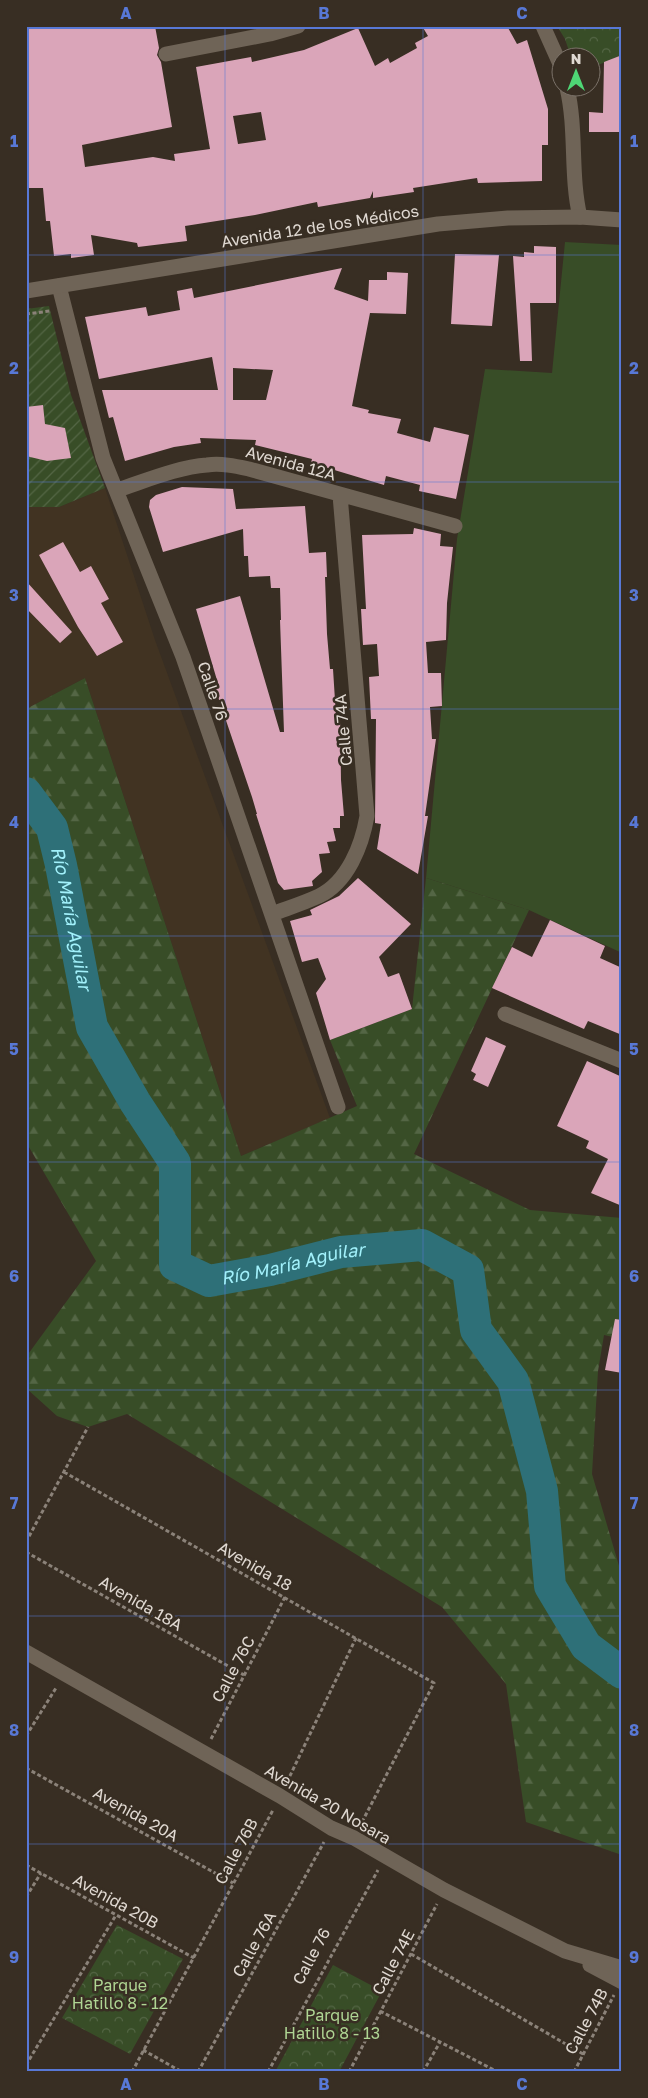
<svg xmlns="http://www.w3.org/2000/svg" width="648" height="2098" viewBox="0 0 648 2098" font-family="'Golos Text',sans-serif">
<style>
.built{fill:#413322}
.grass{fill:#384d27}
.forest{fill:url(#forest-firs)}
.park{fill:url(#park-crowns)}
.garden{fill:url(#garden-furrows)}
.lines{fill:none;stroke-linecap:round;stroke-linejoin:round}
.river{stroke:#2e7078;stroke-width:32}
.building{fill:#daa5b9;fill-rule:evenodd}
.path{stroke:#8b8279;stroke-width:3;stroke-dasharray:4 2.5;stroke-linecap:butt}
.street{stroke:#6f6457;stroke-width:15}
.secondary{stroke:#6f6457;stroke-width:15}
.grid{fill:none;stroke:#5878d6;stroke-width:1;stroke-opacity:0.55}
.labels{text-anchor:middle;stroke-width:5;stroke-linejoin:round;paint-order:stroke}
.street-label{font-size:16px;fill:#e0d9d2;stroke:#382e23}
.park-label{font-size:16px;fill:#afd593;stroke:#382e23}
.water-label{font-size:18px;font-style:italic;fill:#a2f1fb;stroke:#382e23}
.neatline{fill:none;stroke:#5878d6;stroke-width:2}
.grid-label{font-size:16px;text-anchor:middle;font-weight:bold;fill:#5878d6}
</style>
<defs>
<pattern id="forest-firs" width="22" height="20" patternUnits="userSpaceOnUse" patternTransform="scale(1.25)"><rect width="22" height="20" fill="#384d27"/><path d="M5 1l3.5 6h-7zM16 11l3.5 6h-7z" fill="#546645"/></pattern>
<pattern id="park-crowns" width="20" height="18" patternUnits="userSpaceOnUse" patternTransform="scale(1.25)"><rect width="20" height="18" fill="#384d27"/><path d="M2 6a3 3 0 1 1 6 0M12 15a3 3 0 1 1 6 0" fill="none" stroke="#546645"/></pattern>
<pattern id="garden-furrows" width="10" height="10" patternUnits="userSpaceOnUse" patternTransform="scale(1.25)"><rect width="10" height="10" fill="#384d27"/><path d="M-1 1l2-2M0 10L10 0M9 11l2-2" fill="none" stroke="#546645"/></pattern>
</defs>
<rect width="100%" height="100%" fill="#382e23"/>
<path class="built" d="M105,488L155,640L330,1118L241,1156L85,678L26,709V507H59Z"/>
<path class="grass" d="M565,242L622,245V953L529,910L426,878L457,539L485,369L552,373Z"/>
<path class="forest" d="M85,678L241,1156L357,1106L330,1040L412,1009L426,878L529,910L414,1154L530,1210L622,1218V1339L604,1335L598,1371L592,1474L622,1576V1855L526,1822L506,1684L442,1607L127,1414L88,1427L57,1416L26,1388V1357L96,1261L26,1142V709Z"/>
<path class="park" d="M557,26H622V55L591,68L590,58L571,57L565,39Z
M117,1925L183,1959L130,2054L62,2018Z
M333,1965L382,1991L339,2072H275Z"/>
<path class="garden" d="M49,306L71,395L105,488L59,507H26V309Z"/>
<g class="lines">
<path class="river" id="s1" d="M26,793L52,828L61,865L92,1027L135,1102L175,1163V1265L209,1281L270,1270L341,1252L422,1245L468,1270L476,1330L513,1381L542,1491L550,1586L586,1646L622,1673"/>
</g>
<path class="building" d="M26,26H155L159,48L157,55L161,62L172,127L82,145L85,167L153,157L175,161L174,154L210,149L196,67L251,57L252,62L304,50L358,28L375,66L388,58L390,63L417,48L415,43L428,36L422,26H507L517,44L527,40L548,109V145H542V181L478,183L477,178L413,188L414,192L373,198V191L370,198L318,207L317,202L255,215L185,226L187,241L138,247L137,243L91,235L94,255L71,258V254L54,256L50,221H46L43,188H26ZM261,112L266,140L238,144L233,116Z
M622,55V132H589V112L603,113L604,62Z
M534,246L556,247V303H530L532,361H520L513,256L524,257V252L534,253Z
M455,254L499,255L492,326L451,324Z
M342,268L334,289L368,301L369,280H387V272L408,273L406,314L370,313L352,406L369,410L368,413L401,419L397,433L430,442L434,427L469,435L456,499L419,491L420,485L386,476L384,485L351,475L311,463L312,459L255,445L256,440L200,438L201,443L174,447L125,461L113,417L109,418L102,390H218L212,357L99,379L85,317L146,307L148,316L180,310L177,291L192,288L194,298ZM233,368L273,370L266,400H233Z
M43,405L45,424L65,428L71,458L47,461L26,456V407Z
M182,487L233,489L236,509L305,506L309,553L326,552L327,577H325L327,634L330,669H333L336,716L340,715L341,780L344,816H340V828H333L336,841L327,842L330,853L319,854L322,872L312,881L313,886L284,890L278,883L256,814H257L252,797L215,688L219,687L196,609L240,596L280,732H284L280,620H281L280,588H271L270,576L249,577L248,556H244L243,529L163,552L149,507L150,500L156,495Z
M414,528L441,534L440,546L453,547L447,603L446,640L426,642L428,673H441L442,706L430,707L432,739H436L425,816H428L418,874L377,849L381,824L375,823L376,719H371L369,677L379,676L377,644L363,645L361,609H366L362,535L413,534Z
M63,542L80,572L91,566L109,599L101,603L123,642L97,656L78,627L39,555Z
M26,581L72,632L60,643L26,608Z
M358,878L411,924L379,957L388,977L399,973L412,1009L330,1040L316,993L326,979L318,958L302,962L290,921L312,915L310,910L339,896Z
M550,920L605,946L600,958L622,968V1035L588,1021L584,1029L492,988L512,947L532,957Z
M486,1037L506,1046L488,1087L473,1080L476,1074L471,1071Z
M587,1061L622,1077V1206L591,1193L608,1159L586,1148L589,1141L557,1126Z
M615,1319L622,1320V1373L605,1370Z"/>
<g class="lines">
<path class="path" d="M26,314L50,311
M64,1472L434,1683L361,1824
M26,1542L88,1427
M26,1552L244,1675
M26,1736L56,1688
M211,1739L285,1597
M26,1768L233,1883
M287,1782L356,1638
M26,1865L194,1958
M26,1897L41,1873
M411,1954L583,2054
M380,2011L498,2072
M143,2050L182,2072
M26,2065L116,1915
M132,2072L273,1810
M198,2072L324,1842
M268,2072L378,1870
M349,2072L437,1904
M423,2072L440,2042
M574,2072L614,1995"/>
<path class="street" d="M543,26L560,64
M166,54L270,34L298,26
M567,88C577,130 570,175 580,217
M59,286L103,458L183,657L338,1107
M117,490C145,481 178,467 207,465C221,463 235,466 249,469L455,526
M272,914C288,908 304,903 319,896C348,882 362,845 367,816L340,495
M505,1014L622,1061
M26,1652L280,1796L331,1828L354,1838L444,1890L565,1951L622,1968
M590,1965L622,1982"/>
<path class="secondary" d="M26,291L438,224L508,218L580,217L622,220"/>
</g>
<path class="grid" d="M225,26V2072M423,26V2072M26,255H622M26,482H622M26,709H622M26,936H622M26,1162H622M26,1390H622M26,1616H622M26,1844H622"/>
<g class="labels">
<g class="street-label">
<text transform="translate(320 226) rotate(-9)" y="6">Avenida 12 de los Médicos</text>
<text transform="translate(291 463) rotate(15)" y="6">Avenida 12A</text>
<text transform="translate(213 691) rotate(71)" y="6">Calle 76</text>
<text transform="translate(343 730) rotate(-95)" y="6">Calle 74A</text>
<text transform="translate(255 1566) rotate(30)" y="6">Avenida 18</text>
<text transform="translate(141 1603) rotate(30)" y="6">Avenida 18A</text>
<text transform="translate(233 1669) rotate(-62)" y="6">Calle 76C</text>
<text transform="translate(328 1804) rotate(30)" y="6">Avenida 20 Nosara</text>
<text transform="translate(136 1814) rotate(29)" y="6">Avenida 20A</text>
<text transform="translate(236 1851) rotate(-62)" y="6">Calle 76B</text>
<text transform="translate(116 1901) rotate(29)" y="6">Avenida 20B</text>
<text transform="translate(254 1944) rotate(-61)" y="6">Calle 76A</text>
<text transform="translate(311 1956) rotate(-62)" y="6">Calle 76</text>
<text transform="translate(393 1962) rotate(-62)" y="6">Calle 74E</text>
<text transform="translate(586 2021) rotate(-62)" y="6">Calle 74B</text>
</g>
<g class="park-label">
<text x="120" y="1991">Parque<tspan x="120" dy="18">Hatillo 8 - 12</tspan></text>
<text x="332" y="2021">Parque<tspan x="332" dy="18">Hatillo 8 - 13</tspan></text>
</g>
<g class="water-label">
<text dy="6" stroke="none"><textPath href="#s1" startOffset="136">Río María Aguilar</textPath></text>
<text dy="6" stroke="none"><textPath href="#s1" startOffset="631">Río María Aguilar</textPath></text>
</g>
</g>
<rect width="648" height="2098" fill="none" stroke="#382e23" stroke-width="55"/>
<g transform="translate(576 72)"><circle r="24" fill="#382e23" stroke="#7b7269"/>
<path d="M0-4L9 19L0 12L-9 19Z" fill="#4ed675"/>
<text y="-8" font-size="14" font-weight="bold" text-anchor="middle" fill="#e0d9d2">N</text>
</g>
<rect x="28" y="28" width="592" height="2042" class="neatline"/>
<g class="grid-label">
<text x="126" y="19">A</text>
<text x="324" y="19">B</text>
<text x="522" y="19">C</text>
<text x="14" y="147">1</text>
<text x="634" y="147">1</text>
<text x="14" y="374">2</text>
<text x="634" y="374">2</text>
<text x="14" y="601">3</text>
<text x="634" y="601">3</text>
<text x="14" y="828">4</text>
<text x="634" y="828">4</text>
<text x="14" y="1055">5</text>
<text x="634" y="1055">5</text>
<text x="14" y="1282">6</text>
<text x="634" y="1282">6</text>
<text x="14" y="1509">7</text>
<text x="634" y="1509">7</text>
<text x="14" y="1736">8</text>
<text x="634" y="1736">8</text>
<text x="14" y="1963">9</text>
<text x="634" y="1963">9</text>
<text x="126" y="2090">A</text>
<text x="324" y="2090">B</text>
<text x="522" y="2090">C</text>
</g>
</svg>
